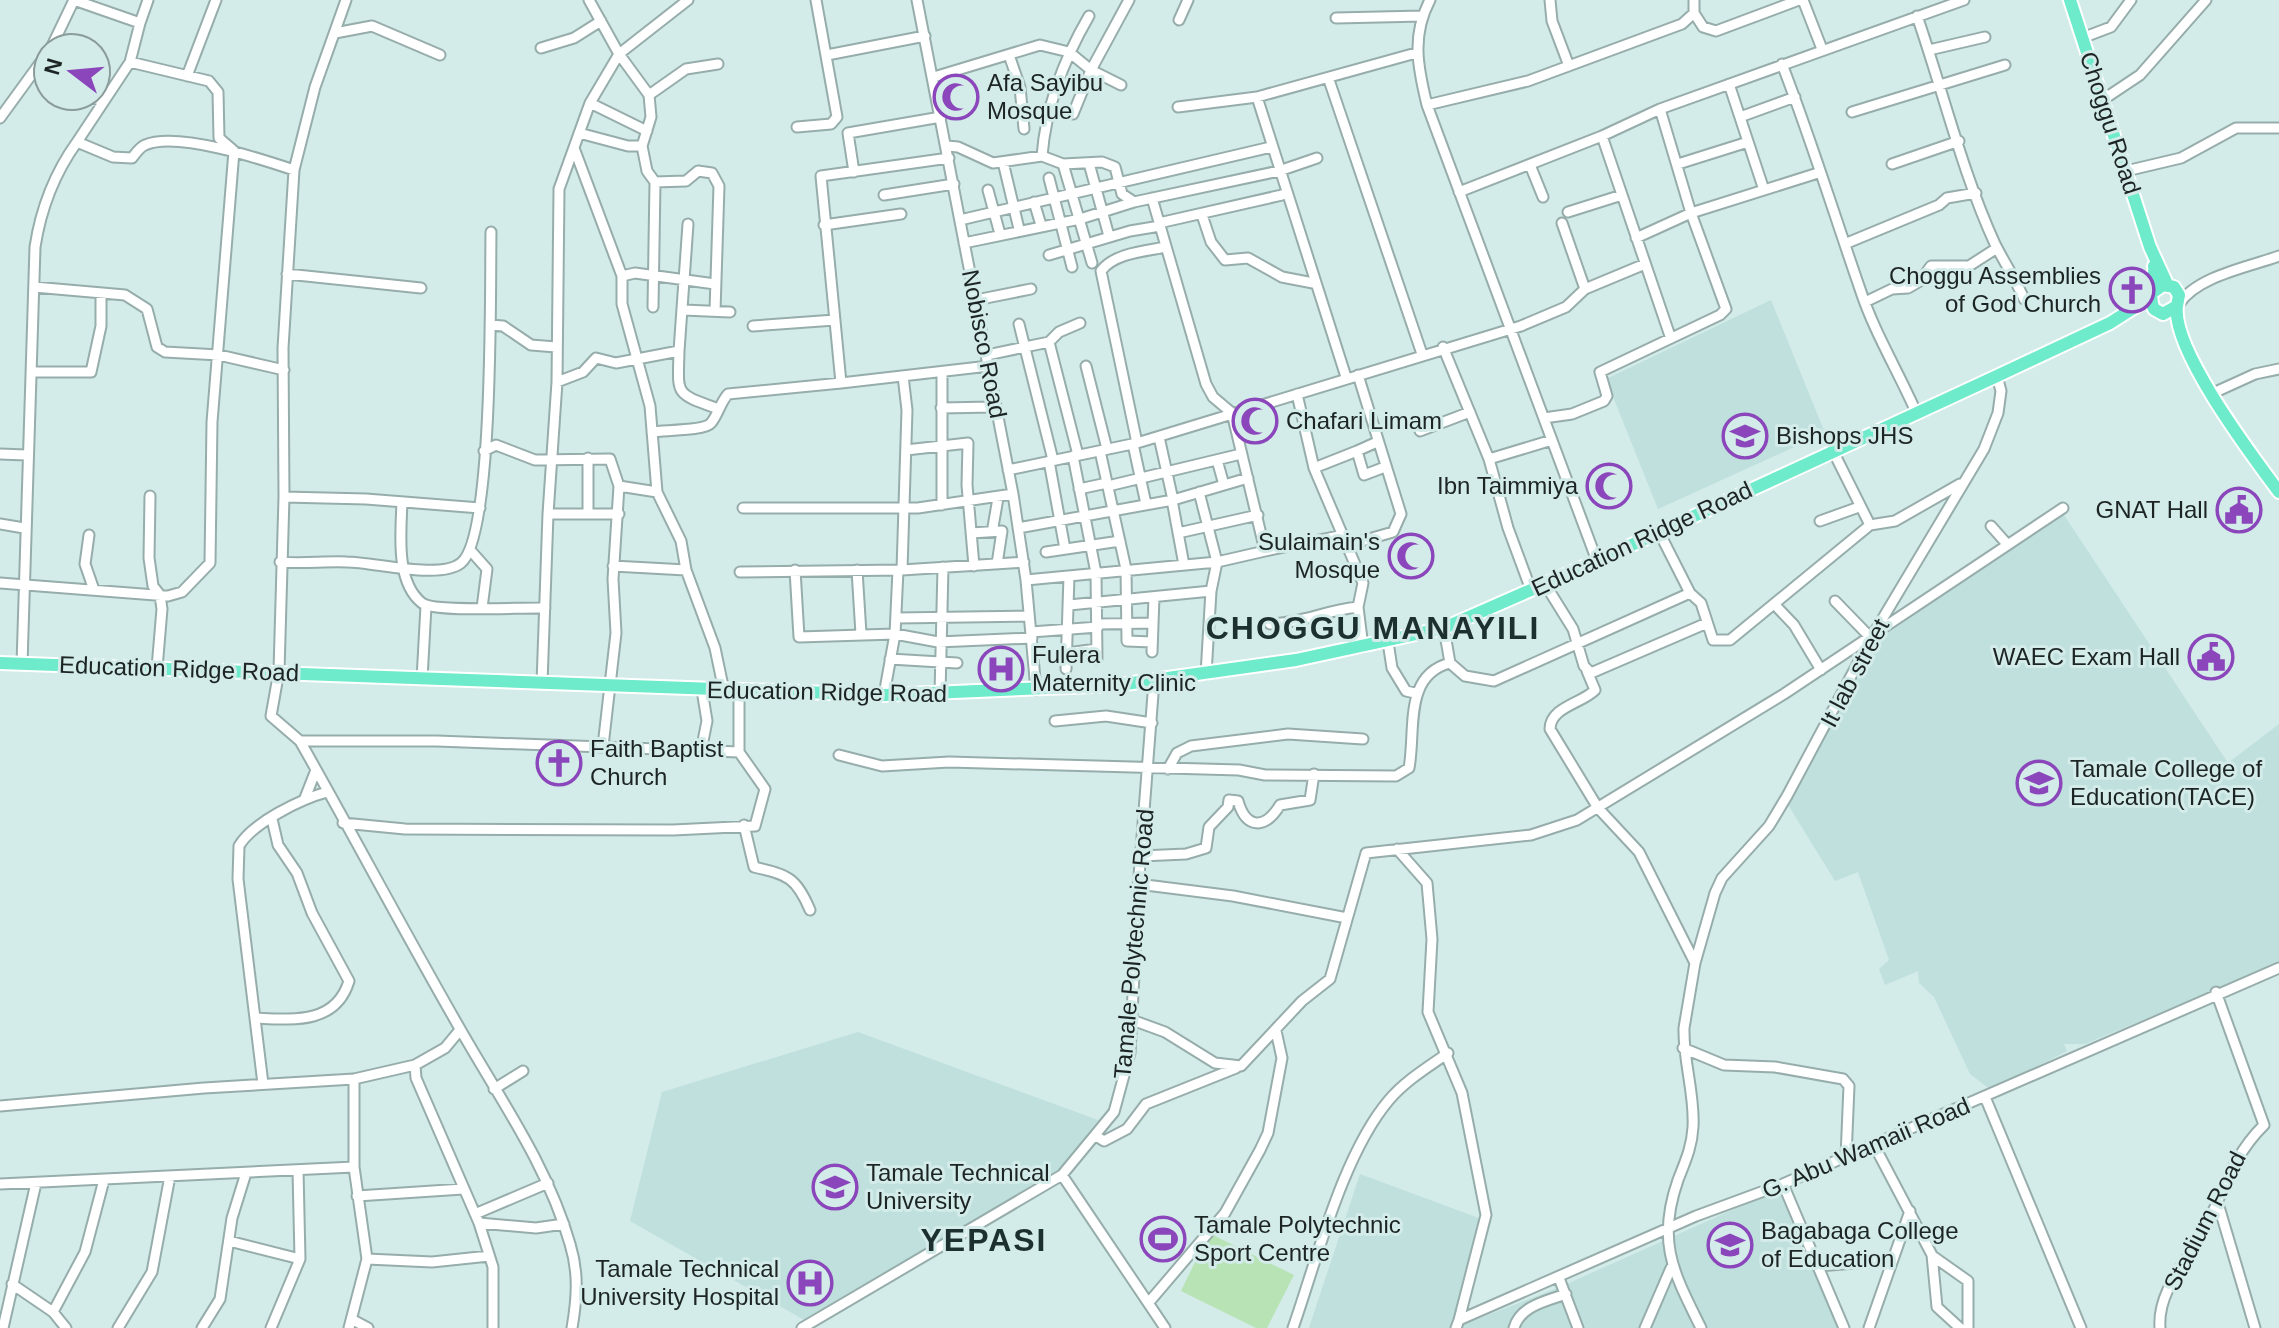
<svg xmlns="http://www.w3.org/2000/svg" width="2279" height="1328" viewBox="0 0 2279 1328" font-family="Arial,sans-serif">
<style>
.built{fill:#bfe0dd}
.green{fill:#b8e3b5}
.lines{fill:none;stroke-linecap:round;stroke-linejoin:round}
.minor-casing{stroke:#96adab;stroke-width:13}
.major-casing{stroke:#fff;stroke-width:16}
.minor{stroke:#fff;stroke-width:9}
.major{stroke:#6debca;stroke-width:12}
.labels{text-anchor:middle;stroke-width:6;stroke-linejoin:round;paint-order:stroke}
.poi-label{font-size:24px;fill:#1c2524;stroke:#d3ebe9;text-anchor:start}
.street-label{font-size:24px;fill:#1c2524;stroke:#d3ebe9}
.district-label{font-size:32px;font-weight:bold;letter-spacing:2px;fill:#1c302f;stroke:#d3ebe9}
</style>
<rect width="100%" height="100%" fill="#d3ebe9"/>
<path class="built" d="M1771,300L1825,433L1658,509L1606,379Z
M2062,512L2228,763L2279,724V963L2085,1044H2064L2067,1051L1991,1090L1970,1074L1934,997L1919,983L1918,971L1885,985L1879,969L1889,960L1858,872L1835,881L1787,803L1866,663L1888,633Z
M858,1032L1098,1120L1059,1171L806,1321L630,1221L662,1092Z
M1360,1174L1484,1220L1457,1327L1560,1287L1779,1189L1786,1195L1843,1328H1309Z"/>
<path class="green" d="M1209,1233L1294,1275L1267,1328H1256L1181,1291Z"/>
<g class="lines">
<g class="minor-casing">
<path id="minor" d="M74,0L140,23L130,62L77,142L113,157L132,158C135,154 140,147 145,145C177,131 261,159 294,170
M346,0L315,87L294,170L283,348L284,497L279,671L271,716L300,741C355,838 407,937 463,1034C502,1102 548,1167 570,1244C579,1273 577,1298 572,1328
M589,0L619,54L649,95L651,117L642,146
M917,0L1013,494L1026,580L1036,690
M1430,0C1411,36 1418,68 1427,105L1597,561
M1550,0L1552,21L1569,66
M1803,0L1822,49
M1694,13L1703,27L1716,31L1799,0
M1917,16C1943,91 1962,172 1995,244C2004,262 2016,280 2024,299
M1336,18L1423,16
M1179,20L1188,0
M140,23L148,0
M335,33L372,26L440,55
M2082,38L2111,27L2131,0
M51,48L73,2
M541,48L574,38L601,21
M1929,50L1985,37
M827,55L925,36
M1009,55L1020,87L1024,129
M1782,64C1811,139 1834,214 1860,289C1874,332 1898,371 1916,412
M187,76L216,0
M934,77L1040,45L1069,52L1091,70L1121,85
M1329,80L1422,354
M1729,84L1764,190
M649,95L686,69L718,64
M84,96L104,101
M1257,97L1346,377
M2104,99L2140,75L2206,0
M590,103L647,131
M1427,105L1528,81L1682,24L1694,13V0
M1178,107L1257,97L1416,53
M1852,112L2005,65
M1073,114L1091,70L1129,0
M1740,117L1795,97
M0,118L48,52
M797,127L831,124L837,117L816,0
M579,133L628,146H642L647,171L655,182L686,181L698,171L712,173L719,186L715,311
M947,146L958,147L993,163L1042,156L1063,164L1102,162L1115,167L1122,194L1134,202L1279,171L1317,158
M574,148L622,276V304L650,406L657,492L681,541L686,570L715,648L724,691
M1042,156C1046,105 1064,59 1089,16
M949,158L821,176L841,383L989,366
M1003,162L1019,229
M1063,164L1092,263
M1678,164L1748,142
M1892,164L1959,141
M1530,165L1543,197
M1090,167L1109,236
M2126,171L2181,158L2236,128H2279
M854,172L848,133L941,117
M1049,178L1072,267
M988,190L1000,234
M1459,192L1602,136
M884,195L954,184
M1034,202L1041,225
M1568,212L1622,195
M1202,215L1211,242L1225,260L1248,258L1282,277L1313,283
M960,220L1271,147
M1159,223L1282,195
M1562,223L1585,289
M824,225L901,214
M1636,238L1691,213L1818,173
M964,243L1080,219L1134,202
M1847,243L1939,205L1947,198L1976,193
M1049,255L1130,231L1160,226
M287,274L421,288
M622,276L635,273L715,284
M34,287L125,295L147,309L157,347L165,352L219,355L284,370
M976,300L1031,289
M1865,302L1892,289L1908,288L1920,281L1931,266H1969L1997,248
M2179,304C2197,276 2249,267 2279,256
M653,307L655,182
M683,310L730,312
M1019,324L1053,460
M490,325L503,326L531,345L556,347
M753,326L835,320
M1670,336L1602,136L1660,109L1964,0
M1049,342L1078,455
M1443,347L1489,459L1508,528L1531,590
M679,351C678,395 674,393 716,408
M987,355L1049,342L1059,332L1080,323
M1086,366L1107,449
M31,372H91L101,326V295
M557,382L583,372L596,358L616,363L679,351L688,224
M1297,394L1314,468L1363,583L1358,607L1363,647
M2211,394L2255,374L2279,369
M941,408L993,407
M1544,418L1572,414L1604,401L1607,396L1600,372L1720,315L1726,309L1691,213L1660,109
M1420,431L1470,412
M652,432C664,430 705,431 711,423C718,415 720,403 728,394L841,383
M1159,437L1173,500
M1377,442L1357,451L1364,475L1385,467
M1137,443L1101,271C1114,253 1146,251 1166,247
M1133,444L1146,504
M906,450L968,443L967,485L974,566
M484,451L496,445L535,460L610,459L619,486L613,579L616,633L603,746
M1100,451L1126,569L1127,641L1152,642
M1833,451L1870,525
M0,454L26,455
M1073,456L1096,573L1097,659
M588,458V513
M1489,459L1552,440
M1217,460L1224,485
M1049,461L1065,549
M1314,468L1357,451
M1008,470L1137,443L1521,326L1566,307L1585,289L1645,264
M619,486L657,492
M1108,486L1241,454
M1079,489L1107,483
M1199,492L1217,562L1211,591L1206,674
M150,496L149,558L153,586L160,595L162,609L157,668
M284,497L366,499L480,508
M1172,500L1184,565
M402,502C401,531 395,582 422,603C435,613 524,607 545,608
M942,505V373
M743,508H918L1013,494
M548,514H619
M1820,521L1859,507
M0,524L24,528
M1991,526L2007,544
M993,527L998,498
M1018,528L1173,500L1248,478
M1659,532L1690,593
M971,533L1002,531L997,564
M1178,533L1258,515
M89,535L85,564L94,590
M1348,545L1393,532L1401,514L1358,375
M471,551L487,569L482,608
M1265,551L1344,535
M1046,552L1120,541
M280,562C303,564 325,561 347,562C374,562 440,580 461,563C494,537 490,284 491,232
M613,566L686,570
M795,570L799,637L895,634L938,642L1032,638
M857,570L861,634
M902,570L907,410L903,376
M740,572L902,570L1024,562
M1026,580L1217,562L1265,551L1232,413L1213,397L1206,384L1152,198
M0,583L168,596L182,592L210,563L212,422L234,151L219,138L218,92L209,81L130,62
M1545,584L1573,629L1584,666L1591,673L1707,623
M1835,601L1869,636
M1069,605L1211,591
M1775,605L1794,625L1821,670
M897,618L1029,616
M1099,624L1153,623
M1270,624C1302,623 1327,610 1358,607
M1031,632L1098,627
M1388,642L1392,668L1406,691L1415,693
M1152,652L1154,597
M1067,653L1097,649
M890,659L957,663
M1450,663L1465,676L1494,681L1690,593L1701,603L1713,640H1730L1870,525L1895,521L1960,484
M22,664L35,247C41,208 54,174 77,142
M1066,669L1069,576
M1587,671L1595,690C1583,703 1550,707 1550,729L1598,808L1639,852L1695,963
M422,679L426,606
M542,683L548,514L557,382L559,189L590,103L619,54L688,0
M940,694L943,567
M884,695L895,634L898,570
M1055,721L1106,716L1152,723
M300,741H437L739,752
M701,751L707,721L702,690
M839,755L882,766L949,762L1239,770L1265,775L1396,776L1409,768C1416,731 1403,675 1450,663L1444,628
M1168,769L1177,753L1191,746L1288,734L1363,739
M305,798L316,770
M343,823L405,829L673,830L755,826L765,789L739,752V692
M744,825L754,867C788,875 796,877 810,910
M1397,849L1427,883L1432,939L1428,1012L1462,1093L1486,1215L1459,1320
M1141,856L1186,854L1206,848L1209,827L1228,807L1229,800L1238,801C1246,829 1265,830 1280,805L1310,800L1314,774
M1138,884L1233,896L1347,918
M256,1018C294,1020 336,1024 349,981L312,913L297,873L278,845L272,819
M1132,1020L1165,1032L1215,1063L1241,1066L1302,1001L1330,979L1366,853L1531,835L1577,820L1784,694L2063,508
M1683,1048L1724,1065L1775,1067L1843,1079L1849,1086L1846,1157
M415,1065L416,1078L479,1223L493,1267V1328
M263,1084L238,879L239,846C252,823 301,799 327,792
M494,1089L523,1071
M1985,1097L2081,1328
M0,1106L204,1088L354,1079L415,1065L445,1048L460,1030
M1096,1136L1104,1141L1127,1129L1146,1104L1236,1068
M1874,1145L1932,1255L1937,1307L1960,1328
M1062,1175L1165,1328
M0,1184L354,1167
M1783,1184L1844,1328
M357,1196L463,1189
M2217,1200L2255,1328
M475,1214L548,1183
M479,1223L536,1228L564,1224
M229,1241L300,1259
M1934,1257L1968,1281V1328
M367,1259L432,1262L489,1256
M1819,1266L1891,1260
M1559,1278L1578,1328
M12,1284L53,1312L66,1328
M1150,1301L1225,1213L1260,1150L1268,1133L1282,1058L1276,1031
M53,1312L85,1252L104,1180
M353,1320L368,1328
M3,1328L36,1183
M118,1328L152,1272L170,1176
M202,1328L220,1299L232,1218L246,1173
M271,1328L300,1259L298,1170
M349,1328L367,1259L354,1167V1079
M802,1328L1062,1175L1114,1112L1130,1053L1139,876L1154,681
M1293,1328C1317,1259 1343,1154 1389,1100C1405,1081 1428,1067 1448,1053
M1456,1328L1459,1320L1696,1216L1783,1184L2279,968
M1514,1328C1520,1306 1546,1301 1566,1294
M1645,1328L1671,1268
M1701,1328C1674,1273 1656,1243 1678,1180C1685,1162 1692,1147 1693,1127C1695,1094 1683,1061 1684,1028L1695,963L1715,893L1722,878L1769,826L1787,796L1874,633L1984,449L1998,413L2001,391L1997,376
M1869,1328L1910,1211
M2160,1328C2157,1289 2190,1259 2206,1227C2224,1189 2234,1154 2264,1125L2216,992"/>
</g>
<g class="major-casing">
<path id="major" d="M2070,0L2150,247L2167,284
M2153,292L2163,285L2174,287L2179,295L2177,306L2163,314L2154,309C2147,296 2156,280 2154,266
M2177,306C2171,349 2253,457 2279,492
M0,663L884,695L1118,685L1296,660L1444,628L1597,561L1997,376L2110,323L2151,297"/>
</g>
<use href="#minor" class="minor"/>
<use href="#major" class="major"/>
</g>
<defs>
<g id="mosque-ring" transform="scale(2.3)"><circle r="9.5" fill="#d3ebe9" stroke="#8a46ba" stroke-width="1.5"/><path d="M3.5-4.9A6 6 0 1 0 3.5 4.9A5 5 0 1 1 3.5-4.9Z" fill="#8a46ba"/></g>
<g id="church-ring" transform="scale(2.3)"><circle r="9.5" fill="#d3ebe9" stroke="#8a46ba" stroke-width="1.5"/><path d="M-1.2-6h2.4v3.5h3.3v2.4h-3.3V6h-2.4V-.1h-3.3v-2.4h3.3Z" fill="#8a46ba"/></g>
<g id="school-ring" transform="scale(2.3)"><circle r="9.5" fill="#d3ebe9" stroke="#8a46ba" stroke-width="1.5"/><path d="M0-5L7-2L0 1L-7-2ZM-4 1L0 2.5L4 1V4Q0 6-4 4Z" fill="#8a46ba"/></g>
<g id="civic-ring" transform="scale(2.3)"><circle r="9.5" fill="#d3ebe9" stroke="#8a46ba" stroke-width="1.5"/><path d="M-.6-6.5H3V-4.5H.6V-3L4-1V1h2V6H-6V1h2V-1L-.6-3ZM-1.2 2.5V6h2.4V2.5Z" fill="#8a46ba"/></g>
<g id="hospital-ring" transform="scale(2.3)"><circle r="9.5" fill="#d3ebe9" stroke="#8a46ba" stroke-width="1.5"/><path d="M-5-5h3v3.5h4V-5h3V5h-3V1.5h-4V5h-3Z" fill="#8a46ba"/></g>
<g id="university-ring" transform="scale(2.3)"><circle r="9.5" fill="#d3ebe9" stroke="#8a46ba" stroke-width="1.5"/><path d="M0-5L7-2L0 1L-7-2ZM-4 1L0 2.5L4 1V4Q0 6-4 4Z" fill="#8a46ba"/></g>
<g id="stadium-ring" transform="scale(2.3)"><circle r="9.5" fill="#d3ebe9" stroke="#8a46ba" stroke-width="1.5"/><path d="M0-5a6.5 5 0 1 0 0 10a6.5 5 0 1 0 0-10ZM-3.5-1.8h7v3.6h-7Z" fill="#8a46ba"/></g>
</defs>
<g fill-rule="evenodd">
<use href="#mosque-ring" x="956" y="97"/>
<use href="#church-ring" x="2132" y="290"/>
<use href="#mosque-ring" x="1255" y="421"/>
<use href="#school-ring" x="1745" y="436"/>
<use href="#mosque-ring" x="1609" y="486"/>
<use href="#civic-ring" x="2239" y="510"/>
<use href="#mosque-ring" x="1411" y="556"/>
<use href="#civic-ring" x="2211" y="657"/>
<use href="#hospital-ring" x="1001" y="669"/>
<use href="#church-ring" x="559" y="763"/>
<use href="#university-ring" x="2039" y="783"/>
<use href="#university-ring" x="835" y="1187"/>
<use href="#stadium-ring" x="1163" y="1239"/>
<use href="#university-ring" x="1730" y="1245"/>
<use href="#hospital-ring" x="810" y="1283"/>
</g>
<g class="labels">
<g class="poi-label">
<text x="987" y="91">Afa Sayibu<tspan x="987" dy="28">Mosque</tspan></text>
<text x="2101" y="284" text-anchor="end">Choggu Assemblies<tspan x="2101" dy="28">of God Church</tspan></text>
<text x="1286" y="429">Chafari Limam</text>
<text x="1776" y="444">Bishops JHS</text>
<text x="1578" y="494" text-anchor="end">Ibn Taimmiya</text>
<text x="2208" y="518" text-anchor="end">GNAT Hall</text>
<text x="1380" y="550" text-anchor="end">Sulaimain's<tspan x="1380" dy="28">Mosque</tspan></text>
<text x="1032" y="663">Fulera<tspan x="1032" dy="28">Maternity Clinic</tspan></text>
<text x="2180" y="665" text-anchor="end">WAEC Exam Hall</text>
<text x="590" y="757">Faith Baptist<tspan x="590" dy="28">Church</tspan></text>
<text x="2070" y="777">Tamale College of<tspan x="2070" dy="28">Education(TACE)</tspan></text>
<text x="866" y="1181">Tamale Technical<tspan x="866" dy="28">University</tspan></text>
<text x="1194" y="1233">Tamale Polytechnic<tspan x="1194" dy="28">Sport Centre</tspan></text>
<text x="1761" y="1239">Bagabaga College<tspan x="1761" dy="28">of Education</tspan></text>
<text x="779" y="1277" text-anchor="end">Tamale Technical<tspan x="779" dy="28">University Hospital</tspan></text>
</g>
<g class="street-label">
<text transform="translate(2110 123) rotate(72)" y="8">Choggu Road</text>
<text transform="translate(984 344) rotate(79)" y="8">Nobisco Road</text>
<text transform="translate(1642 539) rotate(-25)" y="8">Education Ridge Road</text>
<text transform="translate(179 669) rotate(2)" y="8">Education Ridge Road</text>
<text transform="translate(1855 673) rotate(-62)" y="8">It lab street</text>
<text transform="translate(827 692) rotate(1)" y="8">Education Ridge Road</text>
<text transform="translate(1134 944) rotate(-85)" y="8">Tamale Polytechnic Road</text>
<text transform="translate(1866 1148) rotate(-23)" y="8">G. Abu Wamaii Road</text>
<text transform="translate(2205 1221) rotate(-63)" y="8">Stadium Road</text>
</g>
<g class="district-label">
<text x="1373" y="639">CHOGGU MANAYILI</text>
<text x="984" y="1251">YEPASI</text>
</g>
</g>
<g transform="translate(72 72) rotate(286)"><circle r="38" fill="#d3ebe9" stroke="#8a9c9a" stroke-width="2"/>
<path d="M0-6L14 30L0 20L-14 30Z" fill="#8a46ba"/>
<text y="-12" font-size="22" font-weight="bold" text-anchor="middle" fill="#1c2524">N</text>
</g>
</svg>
